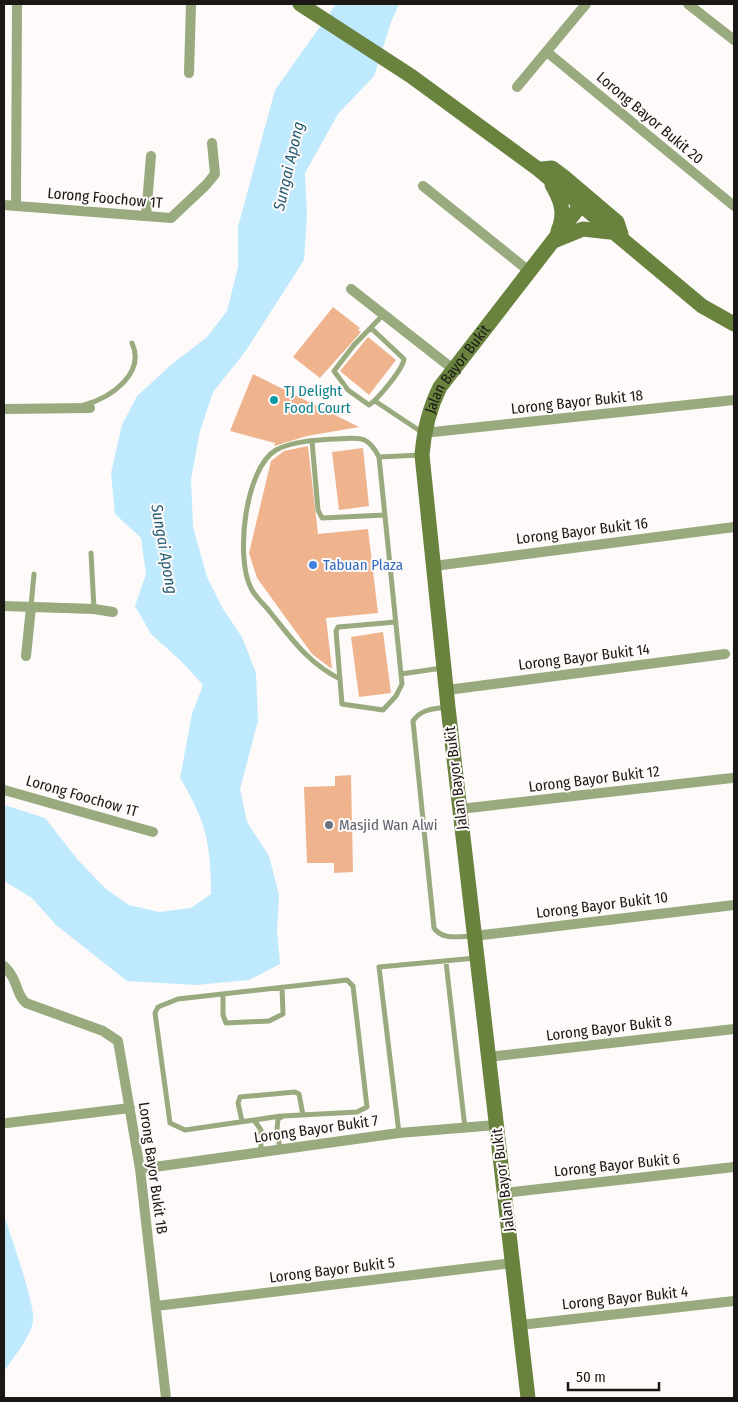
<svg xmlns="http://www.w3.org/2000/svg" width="738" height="1402" viewBox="0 0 738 1402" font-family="'Fira Sans Condensed',sans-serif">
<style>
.water{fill:#bfe9fd}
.building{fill:#efb48e}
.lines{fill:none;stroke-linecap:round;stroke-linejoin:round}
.lane{stroke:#98aa7e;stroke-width:5}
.street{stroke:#98aa7e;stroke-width:10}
.secondary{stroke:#69833e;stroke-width:15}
.culture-dot{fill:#0f9aa8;stroke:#fdfaf9;stroke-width:2}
.shop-dot{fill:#3f7fe0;stroke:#fdfaf9;stroke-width:2}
.worship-dot{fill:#6b7280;stroke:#fdfaf9;stroke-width:2}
.labels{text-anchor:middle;stroke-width:4;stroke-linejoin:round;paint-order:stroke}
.street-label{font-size:15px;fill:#1b1714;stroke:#fdfaf9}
.culture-label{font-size:15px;fill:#0d838f;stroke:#fdfaf9;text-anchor:start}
.shop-label{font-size:15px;fill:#366cbe;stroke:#fdfaf9;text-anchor:start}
.worship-label{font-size:15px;fill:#5b616d;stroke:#fdfaf9;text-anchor:start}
.water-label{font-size:16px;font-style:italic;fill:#245d74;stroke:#fdfaf9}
</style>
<rect width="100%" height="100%" fill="#fdfaf9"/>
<path class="water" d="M336,4H399L391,22L374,76L338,114L305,173L307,216L304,260L245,352L213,392L200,431L191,479L193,527L207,577L223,609L242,637L256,673L258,721L240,789L247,822L269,856L279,895L277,932L280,964L249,980L196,985L127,981L56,925L32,898L4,881V805L45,818L78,860L106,889L129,905L159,912L191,908L211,894C211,844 206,821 180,778L192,714L203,685L181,661L151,634L135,606L146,574L141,538L115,514L111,473L122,425L137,396L172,364L207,337L227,311L238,267V227L275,90Z
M4,1215C10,1234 36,1306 33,1321C31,1336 13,1359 4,1371Z"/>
<path class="building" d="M333,307L360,328L358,330L361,332L320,378L293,357Z
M368,337L396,360L369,395L340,371Z
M253,374L359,427L307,436L274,446L275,443L230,431Z
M308,446L318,534L368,529L378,613L326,618L332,669L312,654L257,578L249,553L271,461L284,451Z
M363,448L369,506L339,510L332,452Z
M383,632L391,693L359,697L351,637Z
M351,775L353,872L334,873V863H307L304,787L335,786V776Z"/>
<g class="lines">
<path class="lane" d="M371,328L404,359C403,369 378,399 369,405L348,390L334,371L354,345L383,315
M375,401L423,433
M84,405C110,398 146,374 132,343
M312,441L318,510L322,518L385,515
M379,457L421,455
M91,553L94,609
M31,606L34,574
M401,674L442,668
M340,679C308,663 292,639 270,612C264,604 255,597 251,588C235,558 245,468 276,450C293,441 317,440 336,439C359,438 367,434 379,457L402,684L396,696L383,710L342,704L336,631L338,627L396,622
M446,707C433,709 421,709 413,721L434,928C443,941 460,936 474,936
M446,962L465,1128
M223,994V1015L226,1023L269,1021L283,1014L282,987
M254,1120L281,1116
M242,1121L238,1103L240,1097L295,1092L299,1094L303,1115
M399,1133L379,967L476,958
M261,1152V1130L254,1120L185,1130L170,1123L155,1013L158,1007L178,999L347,980L353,986L367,1107L357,1112L283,1116L278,1119L277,1129L280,1150"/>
<path class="street" d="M688,4L734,40
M547,52L734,206
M189,73L191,4
M517,87L586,4
M423,186L529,271
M4,205L171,218L206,185L215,174L212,143
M16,205L17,4
M146,216L151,156
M351,289L453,369
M4,409L90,408
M424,433L734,400
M434,566L734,527
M4,606L94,609L113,612
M26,656L31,607
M447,690L725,654
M4,790L153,832
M460,809L732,778
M474,936L734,905
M4,966C19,980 15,994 26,1003L103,1031L118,1041L140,1169L166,1398
M488,1057L734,1029
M7,1123L130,1108
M140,1169L399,1133L496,1125
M504,1193L734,1167
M156,1306L512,1263
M520,1325L734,1301"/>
<g class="secondary">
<path d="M300,4L411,76L538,169L702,306L734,324"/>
<path d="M542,169L552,168L564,177L617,222L621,234"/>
<path d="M552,185C561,200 566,214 558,231"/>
<path d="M556,240L583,229L610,232"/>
<path id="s1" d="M528,1398L448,707L422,455C424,430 429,409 440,387L580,206"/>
</g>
</g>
<circle class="culture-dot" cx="274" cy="400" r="5"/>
<circle class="shop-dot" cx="313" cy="565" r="5"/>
<circle class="worship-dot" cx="329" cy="825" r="5"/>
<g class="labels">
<g class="street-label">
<text transform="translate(650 118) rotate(40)" y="5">Lorong Bayor Bukit 20</text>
<text transform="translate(105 198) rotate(5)" y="5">Lorong Foochow 1T</text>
<text dy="5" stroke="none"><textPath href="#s1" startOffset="1044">Jalan Bayor Bukit</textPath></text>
<text transform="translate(577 402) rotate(-6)" y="5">Lorong Bayor Bukit 18</text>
<text transform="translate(582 531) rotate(-7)" y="5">Lorong Bayor Bukit 16</text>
<text transform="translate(584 657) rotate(-7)" y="5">Lorong Bayor Bukit 14</text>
<text transform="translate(456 778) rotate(-97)" y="5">Jalan Bayor Bukit</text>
<text transform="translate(594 779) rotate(-7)" y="5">Lorong Bayor Bukit 12</text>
<text transform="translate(82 796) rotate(16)" y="5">Lorong Foochow 1T</text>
<text transform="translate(602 905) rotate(-7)" y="5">Lorong Bayor Bukit 10</text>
<text transform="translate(609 1028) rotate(-7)" y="5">Lorong Bayor Bukit 8</text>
<text transform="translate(316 1129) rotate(-8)" y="5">Lorong Bayor Bukit 7</text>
<text transform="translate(617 1165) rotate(-6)" y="5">Lorong Bayor Bukit 6</text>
<text transform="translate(153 1168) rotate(82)" y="5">Lorong Bayor Bukit 1B</text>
<text transform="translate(503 1180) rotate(-97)" y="5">Jalan Bayor Bukit</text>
<text transform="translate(332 1270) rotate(-7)" y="5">Lorong Bayor Bukit 5</text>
<text transform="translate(625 1298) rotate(-6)" y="5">Lorong Bayor Bukit 4</text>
</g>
<g class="culture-label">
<text x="284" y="396">TJ Delight<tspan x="284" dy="17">Food Court</tspan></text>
</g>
<g class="shop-label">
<text x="323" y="570">Tabuan Plaza</text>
</g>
<g class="worship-label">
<text x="339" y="830">Masjid Wan Alwi</text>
</g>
<g class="water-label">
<text transform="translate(288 166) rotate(-77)" y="6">Sungai Apong</text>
<text transform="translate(165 549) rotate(80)" y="6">Sungai Apong</text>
</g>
</g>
<rect width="738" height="1402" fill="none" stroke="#1b1714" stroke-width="10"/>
<path d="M568 1382v8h91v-8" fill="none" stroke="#1b1714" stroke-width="2.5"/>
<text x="576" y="1382" font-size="15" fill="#1b1714" stroke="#fdfaf9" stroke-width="4" paint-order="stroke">50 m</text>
</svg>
